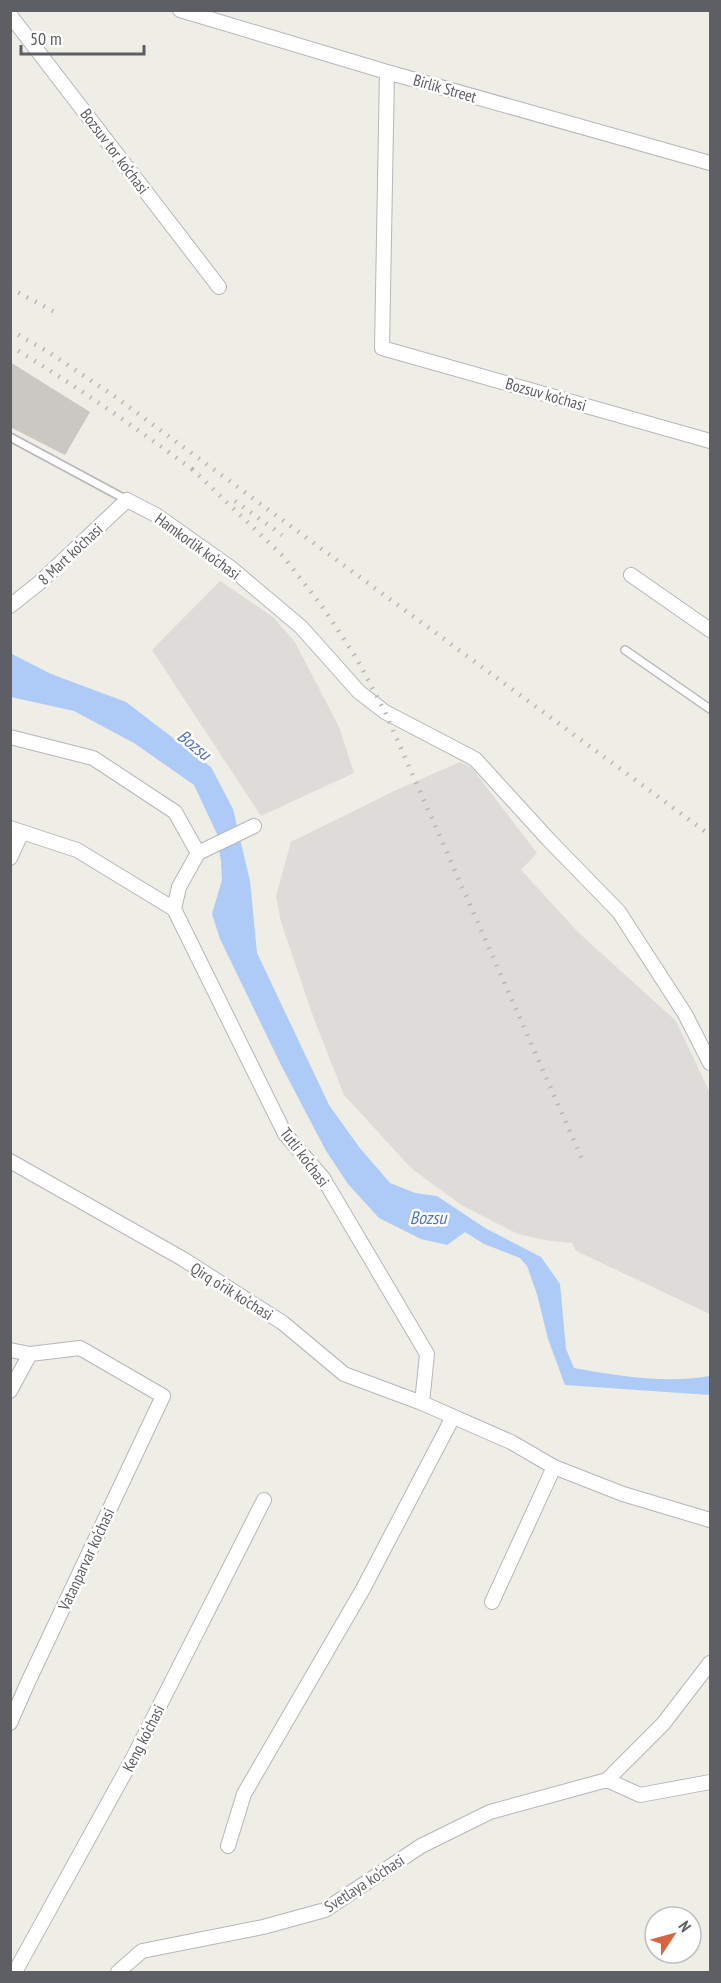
<svg xmlns="http://www.w3.org/2000/svg" width="721" height="1983" viewBox="0 0 721 1983" font-family="'PT Sans Narrow',sans-serif">
<style>
.industrial{fill:#dddcd8}
.water{fill:#adcbf6}
.building{fill:#c9c8c2}
.lines{fill:none;stroke-linecap:round;stroke-linejoin:round}
.lane-casing{stroke:#b6b6bb;stroke-width:10}
.street-casing{stroke:#b6b6bb;stroke-width:16}
.lane{stroke:#fff;stroke-width:7}
.street{stroke:#fff;stroke-width:14}
.rail{stroke:#b5b6b6;stroke-width:4.5;stroke-dasharray:1.5 8;stroke-linecap:butt}
.labels{text-anchor:middle;stroke-width:5;stroke-linejoin:round;paint-order:stroke}
.street-label{font-size:16px;fill:#5d5f64;stroke:#fff}
.water-label{font-size:18px;font-style:italic;fill:#5273b7;stroke:#fff}
</style>
<rect width="100%" height="100%" fill="#eeede6"/>
<path class="industrial" d="M220,581L273,617L295,642L339,727L354,773L261,816L152,650Z
M460,762L471,767L537,853L521,870L579,933L676,1021L710,1093V1314L576,1251L572,1243L544,1240L518,1234L463,1206L411,1168L344,1095L314,1019L281,922L276,896L291,842L394,791Z"/>
<path class="water" d="M10,653L51,674L126,702L211,767L233,809L250,881L257,953L329,1105L359,1147L390,1183L415,1193L437,1196L485,1228L541,1257L560,1284L566,1349L574,1368C619,1376 665,1384 710,1376V1395L565,1385L548,1339L537,1294L527,1266L520,1258L484,1244L465,1232L447,1245L421,1239L379,1218L348,1184L325,1149L281,1065L220,939L212,914L222,880L221,862L217,834L194,785L134,743L74,711L11,697Z"/>
<path class="building" d="M10,362L90,412L65,455L10,427Z"/>
<g class="lines">
<g class="lane-casing">
<path id="lane" d="M10,437L127,500
M625,650L710,709"/>
</g>
<g class="street-casing">
<path id="street" d="M180,10L387,72L710,163
M10,15L219,287
M387,72L382,348L710,441
M631,575L710,630
M10,606L39,583L127,500L156,515L231,568L301,627L359,692L385,712L475,759L548,839L619,912L685,1014L710,1063
M10,737L93,758L175,812L198,853L179,887L174,909L285,1134L323,1178L427,1354L422,1403
M10,828L77,850L174,909
M198,853L254,826
M10,858L22,832
M10,1161L183,1259L283,1323L344,1374L422,1403L511,1442L554,1467L623,1494L710,1520
M10,1350L30,1354L80,1348L163,1396L29,1680L10,1723
M10,1391L30,1354
M492,1602L554,1467
M607,1780L663,1724L710,1663
M228,1846L244,1794L363,1589L453,1417
M15,1972L134,1756L264,1500
M118,1972L142,1951L263,1927L325,1910L421,1846L490,1812L607,1780L640,1795L710,1782"/>
</g>
<use href="#lane" class="lane"/>
<use href="#street" class="street"/>
<path class="rail" d="M10,288L58,314
M10,330L50,353L114,396L710,835
M10,346C76,385 138,430 199,474
M192,469L283,556L324,609L357,659L385,712L582,1159
M235,501L282,535"/>
</g>
<g class="labels">
<g class="street-label">
<text transform="translate(445 88) rotate(16)" y="6">Birlik Street</text>
<text transform="translate(115 151) rotate(53)" y="6">Bozsuv tor ko‘chasi</text>
<text transform="translate(546 394) rotate(16)" y="6">Bozsuv ko‘chasi</text>
<text transform="translate(198 546) rotate(36)" y="6">Hamkorlik ko‘chasi</text>
<text transform="translate(70 554) rotate(-43)" y="6">8 Mart ko‘chasi</text>
<text transform="translate(305 1157) rotate(53)" y="6">Tutli ko‘chasi</text>
<text transform="translate(232 1291) rotate(32)" y="6">Qirq o‘rik ko‘chasi</text>
<text transform="translate(86 1559) rotate(-65)" y="6">Vatanparvar ko‘chasi</text>
<text transform="translate(143 1738) rotate(-63)" y="6">Keng ko‘chasi</text>
<text transform="translate(364 1883) rotate(-33)" y="6">Svetlaya ko‘chasi</text>
</g>
<g class="water-label">
<text transform="translate(194 745) rotate(39)" y="6">Bozsu</text>
<text x="428" y="1224">Bozsu</text>
</g>
</g>
<rect width="721" height="1983" fill="none" stroke="#5d5f64" stroke-width="24"/>
<g transform="translate(673 1935) rotate(54)"><circle r="28" fill="#ffffff" stroke="#bebfc1" stroke-width="1.5"/>
<path d="M0-4.5L10 22L0 15L-10 22Z" fill="#d76542"/>
<text y="-9" font-size="16" font-weight="bold" text-anchor="middle" fill="#5d5f64">N</text>
</g>
<path d="M21 45v9h123v-9" fill="none" stroke="#5d5f64" stroke-width="3"/>
<text x="30" y="45" font-size="18" fill="#5d5f64" stroke="#ffffff" stroke-width="4.5" paint-order="stroke">50 m</text>
</svg>
